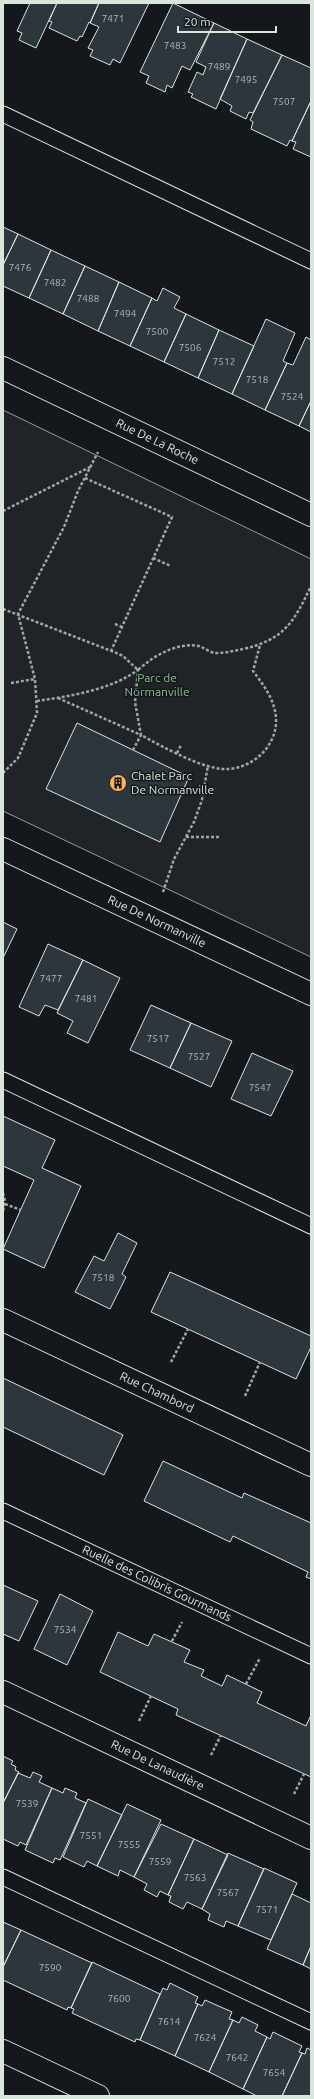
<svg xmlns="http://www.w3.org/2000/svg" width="314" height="2099" viewBox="0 0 314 2099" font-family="Ubuntu,sans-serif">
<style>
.green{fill:#202428;stroke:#939e99}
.building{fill:#2c363c;stroke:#d8e6dc}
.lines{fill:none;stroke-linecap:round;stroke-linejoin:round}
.lane-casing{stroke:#d8e6dc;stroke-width:17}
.street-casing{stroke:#d8e6dc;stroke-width:24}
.path{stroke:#9da8a2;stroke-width:2.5;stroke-dasharray:3 2;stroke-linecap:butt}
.lane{stroke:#14181c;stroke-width:15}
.street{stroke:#14181c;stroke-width:22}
.labels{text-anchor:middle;stroke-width:3;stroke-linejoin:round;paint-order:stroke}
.number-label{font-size:10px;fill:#adbab4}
.street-label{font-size:12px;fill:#d8e6dc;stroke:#14181c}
.park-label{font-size:12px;fill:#8ac095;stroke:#14181c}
.poi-label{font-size:12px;fill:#d8e6dc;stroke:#14181c;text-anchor:start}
</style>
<rect width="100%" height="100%" fill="#14181c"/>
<path class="green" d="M3,410L311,559V957L3,811Z"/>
<path class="building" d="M30,3H57L36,48L19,40L22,33L17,31Z
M57,3H99L90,23L89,22L82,37L80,36L77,41L49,28L52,22L49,21Z
M99,3H149L120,63L113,59L110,65L90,56L93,50L88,48L99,27L90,23Z
M173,3L214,23L190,70L182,66L172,88L167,85L165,92L146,83L149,76L140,72Z
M214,23L247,39L216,109L191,97L193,94L188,92L197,72L203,75L206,67L196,62Z
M247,39L282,55L253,113L249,112L246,119L230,111L232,106L220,99Z
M282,55L311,68V101L292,141L290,140L287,146L251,129L253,122L250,120Z
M311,101V157L293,149L296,142L292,141Z
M3,227L18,234L3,265Z
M18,234L51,250L29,298L3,286V265Z
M51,250L85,266L63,314L29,298Z
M85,266L119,282L98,331L63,314Z
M119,282L152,298L130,346L98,331Z
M163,288L180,297L174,308L186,314L164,362L130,346L152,298L157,301Z
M186,314L219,330L198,378L164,362Z
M266,319L295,333L283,361L287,363L265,410L232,394Z
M219,330L254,346L232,394L198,378Z
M306,337L311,340V401L299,426L265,410L287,363L293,365Z
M311,401V432L299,426Z
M77,723L189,777L160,842L46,789Z
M3,922L17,929L3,958Z
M48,944L83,960L58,1010L45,1005L39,1016L19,1007Z
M83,960L120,978L88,1043L67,1033L73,1021L57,1013Z
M151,1005L191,1023L170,1068L130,1050Z
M191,1023L232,1041L211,1087L170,1068Z
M252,1053L293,1071L271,1116L231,1099Z
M3,1116L55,1140L42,1168L81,1186L44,1268L3,1249L34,1180L3,1166Z
M118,1233L137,1243L122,1274L126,1277L110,1309L75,1292L94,1256L104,1261Z
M170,1272L311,1336V1347L296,1379L151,1312Z
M3,1378L123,1435L104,1475L3,1427Z
M163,1461L242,1498L244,1493L311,1523V1579L306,1577L308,1572L233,1536L230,1542L144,1501Z
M3,1585L38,1601L19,1641L3,1634Z
M60,1594L93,1611L67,1665L34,1649Z
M118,1632L148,1646L154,1634L190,1650L184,1662L204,1670L201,1676L222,1686L227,1675L262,1692L257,1703L306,1726L311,1715V1777L176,1715L178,1709L100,1672Z
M3,1756L13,1761L11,1764L16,1767L15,1770L19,1772L3,1803Z
M33,1772L42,1776L39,1782L52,1788L26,1845L20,1842L18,1846L3,1839V1803L18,1773L30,1778Z
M52,1788L63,1793L65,1788L77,1793L75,1798L86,1803L60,1860L55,1858L53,1863L25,1850Z
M88,1799L122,1815L97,1866L87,1861L84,1867L63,1857Z
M127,1804L161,1820L134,1877L120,1870L118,1876L97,1866Z
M161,1824L194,1839L168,1895L160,1891L157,1897L144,1890L147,1884L134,1877Z
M194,1839L228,1855L202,1909L187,1902L183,1909L169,1902L171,1896L168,1895Z
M228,1853L264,1869L238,1926L226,1921L224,1927L208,1920L210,1914L202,1909Z
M264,1868L297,1883L271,1940L238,1926Z
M292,1894L311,1903V1946L303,1965L267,1949Z
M3,1922L21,1930L3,1967Z
M21,1930L92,1963L71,2008L68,2007L67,2010L3,1980V1967Z
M311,1946V1969L303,1965Z
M92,1962L160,1994L140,2040L136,2039L135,2042L72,2013L74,2009L71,2008Z
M170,1983L198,1997L195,2003L198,2004L175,2056L140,2040L163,1988L167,1990Z
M205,2000L232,2012L229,2019L233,2020L209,2072L175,2056L198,2004L202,2006Z
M242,2017L258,2025L255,2031L267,2037L243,2089L209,2072L233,2020L239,2023Z
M273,2032L302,2046L299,2052L302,2053L282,2096H257L243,2089L267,2037L270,2039Z
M307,2048L311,2050V2096H282L302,2053L305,2054Z"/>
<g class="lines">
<g class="lane-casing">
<g id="lane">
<path d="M3,114L311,261"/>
<path d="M3,1080L311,1226"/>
<path id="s1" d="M3,1511L311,1656"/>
<path d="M3,1877L311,2022"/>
</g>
</g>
<g class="street-casing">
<g id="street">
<path id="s2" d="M3,368L311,515"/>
<path id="s3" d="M3,849L311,994"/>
<path id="s4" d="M3,1320L311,1465"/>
<path id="s5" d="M3,1692L311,1838"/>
<path d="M3,2051L98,2096"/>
</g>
</g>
<path class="path" d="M310,3L311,4
M85,478L172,517L111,651
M3,511L92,466
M153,558L171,566
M3,609L114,652L123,656L138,670C153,656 177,642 199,646C205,648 210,653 216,653C225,653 234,651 243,649C284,640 294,622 311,586
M115,624L122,627
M11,683L35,679
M58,698L141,735L133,750
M37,701C71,696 110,690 138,670L135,702L141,735C161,746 199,767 222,769C253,771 282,743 275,711C272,696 262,683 253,671L260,645
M177,753L181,745
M3,773L18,758L37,713L35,679L18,614L64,527L78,491L98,452
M186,837H221
M163,892L174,859L194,822L202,800L208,765
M3,1193L5,1201L3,1211
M5,1204L21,1210
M171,1362L188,1329
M245,1396L260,1362
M172,1641L182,1622
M246,1684L260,1658
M139,1721L151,1696
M211,1755L221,1735
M294,1794L304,1774"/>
<use href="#lane" class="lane"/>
<use href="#street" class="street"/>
</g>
<defs>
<g id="building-disc" transform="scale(0.9)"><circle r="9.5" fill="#ffb74d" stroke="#14181c"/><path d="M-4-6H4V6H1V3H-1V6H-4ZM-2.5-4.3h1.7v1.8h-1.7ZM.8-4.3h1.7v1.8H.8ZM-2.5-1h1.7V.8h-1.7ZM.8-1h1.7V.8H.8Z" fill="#111"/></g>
</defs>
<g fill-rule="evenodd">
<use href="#building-disc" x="118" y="783"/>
</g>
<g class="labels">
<g class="number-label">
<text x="113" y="22">7471</text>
<text x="175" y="49">7483</text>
<text x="219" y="70">7489</text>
<text x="246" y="83">7495</text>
<text x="284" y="105">7507</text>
<text x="20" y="271">7476</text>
<text x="55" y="286">7482</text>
<text x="88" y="302">7488</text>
<text x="125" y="317">7494</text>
<text x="157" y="335">7500</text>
<text x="190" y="351">7506</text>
<text x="224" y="365">7512</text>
<text x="257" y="383">7518</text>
<text x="292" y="400">7524</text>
<text x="51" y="982">7477</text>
<text x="86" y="1002">7481</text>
<text x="158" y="1042">7517</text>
<text x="199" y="1060">7527</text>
<text x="260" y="1091">7547</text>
<text x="103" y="1281">7518</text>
<text x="65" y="1633">7534</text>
<text x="27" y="1807">7539</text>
<text x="91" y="1839">7551</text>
<text x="129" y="1848">7555</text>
<text x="160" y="1865">7559</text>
<text x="195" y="1881">7563</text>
<text x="228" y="1896">7567</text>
<text x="267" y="1913">7571</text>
<text x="50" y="1971">7590</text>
<text x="119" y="2002">7600</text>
<text x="169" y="2025">7614</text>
<text x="205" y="2041">7624</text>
<text x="237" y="2061">7642</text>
<text x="274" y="2076">7654</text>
</g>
<g class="street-label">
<text dy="4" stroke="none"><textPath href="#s2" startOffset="171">Rue De La Roche</textPath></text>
<text dy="4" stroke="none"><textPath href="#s3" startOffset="170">Rue De Normanville</textPath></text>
<text dy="4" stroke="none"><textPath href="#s4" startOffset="170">Rue Chambord</textPath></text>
<text dy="4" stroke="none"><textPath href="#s1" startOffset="170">Ruelle des Colibris Gourmands</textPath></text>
<text dy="4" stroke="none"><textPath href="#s5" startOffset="171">Rue De Lanaudière</textPath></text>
</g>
<g class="park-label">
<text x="157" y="682">Parc de<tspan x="157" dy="14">Normanville</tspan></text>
</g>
<g class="poi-label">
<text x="131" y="780">Chalet Parc<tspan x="131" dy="14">De Normanville</tspan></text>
</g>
</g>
<rect width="314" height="2099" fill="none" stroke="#d8e6dc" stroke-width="8"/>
<path d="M178 26v6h98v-6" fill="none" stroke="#d8e6dc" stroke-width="2"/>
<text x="184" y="26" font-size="12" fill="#d8e6dc" stroke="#14181c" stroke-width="3" paint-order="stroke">20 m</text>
</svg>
